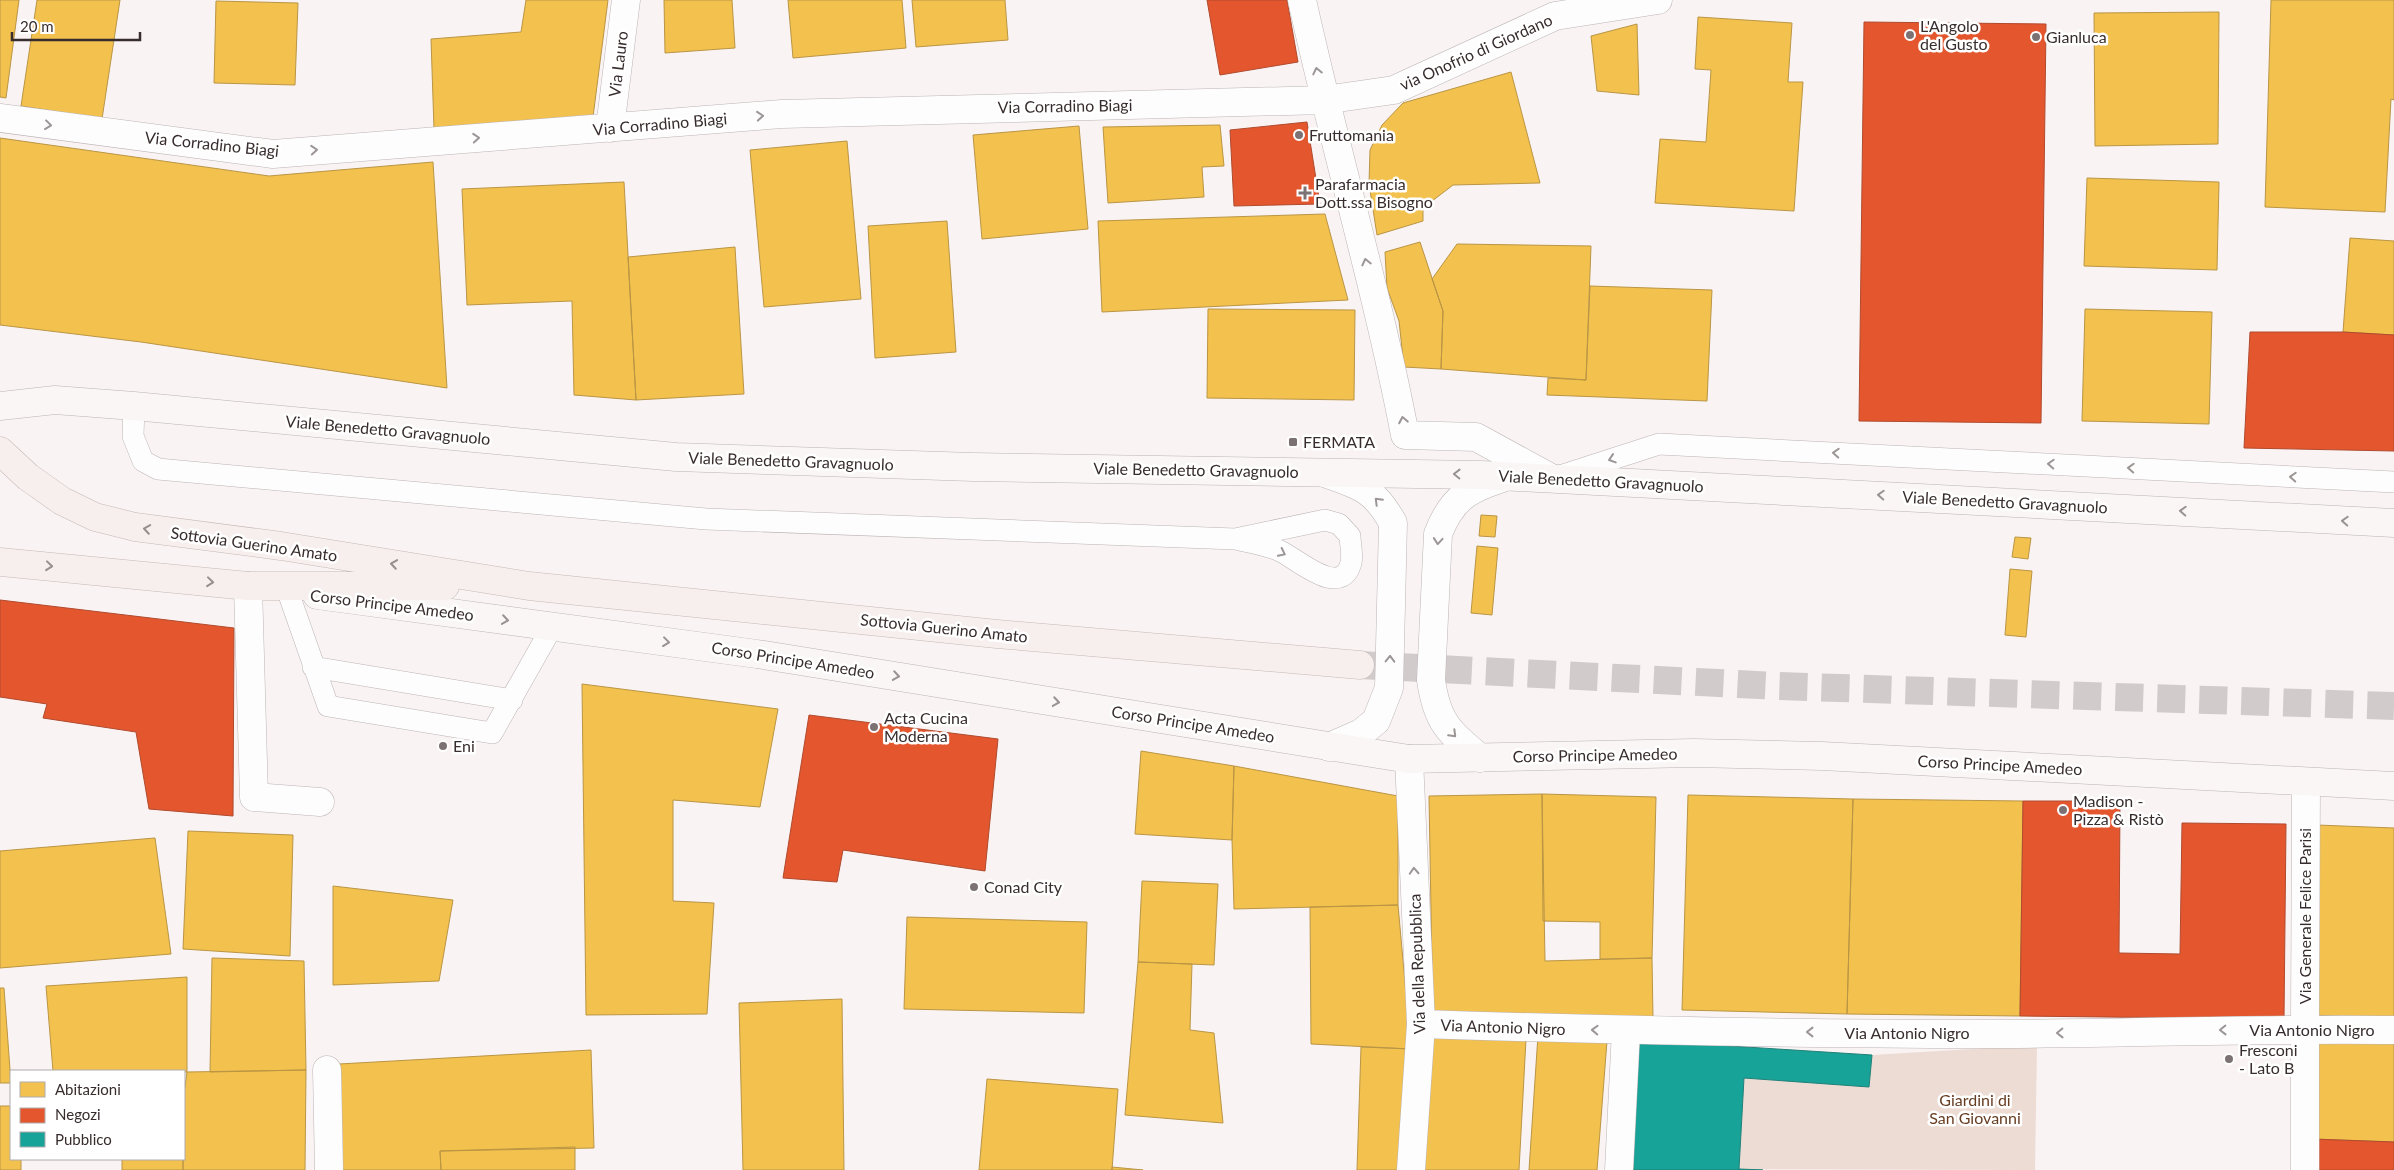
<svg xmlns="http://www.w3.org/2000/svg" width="2394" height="1170" viewBox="0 0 2394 1170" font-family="Lato,sans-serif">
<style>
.green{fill:#eddcd4}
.homes{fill:#f2c14e;stroke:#ba9544}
.shops{fill:#e4572e;stroke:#b04a2e}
.public{fill:#17a398;stroke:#218078}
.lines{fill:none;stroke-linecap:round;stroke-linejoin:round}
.primary-tunnel{stroke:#d2cbcc;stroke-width:28;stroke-dasharray:28 14;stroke-linecap:butt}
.service-casing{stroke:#bcb4b5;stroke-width:22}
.pedestrian-casing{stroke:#bcb4b5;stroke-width:29}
.minor-casing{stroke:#bcb4b5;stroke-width:29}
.tertiary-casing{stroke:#bcb4b5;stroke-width:29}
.secondary-casing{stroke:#bcb4b5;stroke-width:29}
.primary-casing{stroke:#c6b9b6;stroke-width:29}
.service{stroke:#fefdfd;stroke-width:21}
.pedestrian{stroke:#fefdfd;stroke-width:28}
.minor{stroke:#fefdfd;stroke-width:28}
.tertiary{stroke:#fefdfd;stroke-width:28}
.secondary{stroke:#faf6f6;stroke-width:28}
.primary{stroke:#f6efee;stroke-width:28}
.oneway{stroke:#9b9596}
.oneway2{stroke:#999292}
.oneway3{stroke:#978e8e}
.poi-dot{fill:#7c7273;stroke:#fff;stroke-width:2}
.labels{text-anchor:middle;stroke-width:5;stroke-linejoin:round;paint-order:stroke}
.poi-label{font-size:16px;fill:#382d2e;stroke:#fff;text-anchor:start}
.street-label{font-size:16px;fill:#382d2e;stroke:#fff}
.park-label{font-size:16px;fill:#673d22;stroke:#fff}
</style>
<rect width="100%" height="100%" fill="#f9f3f3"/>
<path class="green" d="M2037,1045L2035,1170L1739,1169L1744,1078L1869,1087L1872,1055Z"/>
<path class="homes" d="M0,0H19L6,98L0,97Z
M37,0H120L102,119L21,106Z
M526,0H608L593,117L434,129L431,39L521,32Z
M664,0H732L735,48L665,53Z
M788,0H902L906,48L793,58Z
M912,0H1005L1008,40L916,47Z
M2271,0H2394V100L2391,99L2385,212L2265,207Z
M216,1L298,3L295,85L214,83Z
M2219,12L2218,144L2095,146L2094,13Z
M1698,17L1792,23L1788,82H1803L1794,211L1655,203L1660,139L1706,142L1711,70L1695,69Z
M1637,24L1639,95L1597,91L1591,36Z
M1511,72L1540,183L1453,185L1423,208V221L1377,235L1369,184L1370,150L1382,125L1403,103Z
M1220,125L1224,166L1202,167L1204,197L1108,203L1103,127Z
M1079,126L1088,229L982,239L973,135Z
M0,138L269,176L433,162L447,388L141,342L0,325Z
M847,141L861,299L764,307L750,150Z
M2087,178L2219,182L2217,270L2084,266Z
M624,182L636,400L574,395L572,301L467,305L462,189Z
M1325,214L1348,300L1102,312L1098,221Z
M947,221L956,352L875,358L868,226Z
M2350,238L2394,241V335L2343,332Z
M1420,242L1443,311L1441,369L1404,367L1399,321L1387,288L1385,252Z
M1457,244L1591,246L1586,380L1441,369L1443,311L1432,279Z
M735,247L744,394L636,400L628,257Z
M1590,286L1712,290L1707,401L1547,395L1548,378L1586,380Z
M1208,309L1355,310L1354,400L1207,398Z
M2085,309L2212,312L2209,424L2082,421Z
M1481,515L1497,516L1495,537L1479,536Z
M2015,537L2031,538L2028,559L2012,557Z
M1477,546L1498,548L1492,615L1471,613Z
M2010,569L2032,571L2026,637L2005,635Z
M582,684L778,709L760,807L673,800V901L714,903L707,1014L586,1015Z
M1141,751L1234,766L1232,840L1135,834Z
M1234,766L1398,796V905L1234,909L1232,840Z
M1542,794L1656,797L1652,958L1600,959V922L1543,921Z
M1542,794L1545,961L1652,958L1653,1019L1433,1024L1429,796Z
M1688,795L1853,799L1847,1014L1682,1010Z
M1853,799L2023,801L2020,1016L1847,1014Z
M2317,825L2394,828V1018L2310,1015Z
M188,831L293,835L290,956L183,949Z
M155,838L171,954L0,968V851Z
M1142,881L1218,884L1214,965L1138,962Z
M333,886L453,900L439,981L333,985Z
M1398,905L1411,1049L1311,1044L1310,907Z
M907,917L1087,922L1084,1013L904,1009Z
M212,958L304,961L306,1070L210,1072Z
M1138,962L1192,964L1190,1030L1214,1033L1223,1123L1125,1115Z
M187,977V1072L53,1071L46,986Z
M0,988H4L11,1083H0Z
M842,999L844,1170H743L739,1003Z
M1538,1035L1607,1041L1597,1170H1529Z
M1427,1036L1526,1039L1519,1170H1418Z
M2316,1038L2394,1039V1142L2312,1139Z
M1361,1047L1411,1049L1407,1170H1357Z
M591,1050L594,1148L440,1151L441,1170H341L339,1064Z
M306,1070L305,1170H183L184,1094L187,1072Z
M987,1079L1118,1089L1112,1170H979Z
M0,1106H11V1159H21V1170H0Z
M575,1147V1170H441L440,1151Z
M122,1159H183V1170H122Z
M1112,1167L1143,1170H1112Z"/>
<path class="shops" d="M1207,0H1287L1298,62L1220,75Z
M1864,22L2046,24L2041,423L1859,421Z
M1307,122L1320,204L1234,206L1230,130Z
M2250,332H2343L2394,335V451L2244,448Z
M0,600L234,628L233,816L149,809L136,732L43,718L47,704L0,697Z
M809,715L998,739L985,871L843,850L837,882L783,878Z
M2023,801H2120L2119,953L2180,954L2182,823L2286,824L2284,1019L2020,1016Z
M2312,1139L2394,1142V1170H2311Z"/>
<path class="public" d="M1635,1040L1872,1055L1869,1087L1744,1078L1739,1169L1763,1170H1627Z"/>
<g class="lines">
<path class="primary-tunnel" d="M1360,665L1778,686L2394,706"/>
<g class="service-casing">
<path id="service" d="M134,406L133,436L143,461L158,469L706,519L1235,539C1250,542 1267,545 1280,551C1296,558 1341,600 1351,563C1353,555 1350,543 1350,536L1339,524L1325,520L1235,539
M1560,476L1659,444L2394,482
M288,592L328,706L492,733L552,627
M313,667L512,700"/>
</g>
<g class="pedestrian-casing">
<path id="pedestrian" d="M327,1070L329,1170
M1411,1170L1421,1024
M1619,1170L1626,1031
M2305,1170V1028"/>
</g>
<g class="minor-casing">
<path id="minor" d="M1302,0C1334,146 1377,289 1405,435L1476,437L1551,478
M0,118L273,154L782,114L1324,100L1394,90L1555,16L1658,0
M610,128L626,0
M248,586L254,797L320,802
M1409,759L1421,1024C1607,1030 1793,1034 1978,1034C2117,1034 2255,1028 2394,1030
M2305,1028L2306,782"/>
</g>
<g class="tertiary-casing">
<path id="tertiary" d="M1327,474C1362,486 1375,490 1393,523L1389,688L1376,721L1361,733L1329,747
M1480,758C1448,731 1437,722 1431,680L1438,534C1453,495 1470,489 1508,476"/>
</g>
<g class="secondary-casing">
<path id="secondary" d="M0,406L55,400L134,406L676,457L973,467L1481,475L2394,523
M317,595L757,654L1409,759L1694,753L1822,756L2394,786"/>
</g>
<g class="primary-casing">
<path id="primary" d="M0,451L28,477L62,501L95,517L135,527L281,546L529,586L997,634L1360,665
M0,562L248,586H445"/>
</g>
<use href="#service" class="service"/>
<use href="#pedestrian" class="pedestrian"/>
<use href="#minor" class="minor"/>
<use href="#tertiary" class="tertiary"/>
<use href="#secondary" class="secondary"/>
<use href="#primary" class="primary"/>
</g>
<defs><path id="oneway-chevron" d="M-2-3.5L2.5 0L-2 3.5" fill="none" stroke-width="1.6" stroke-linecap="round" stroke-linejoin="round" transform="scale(1.25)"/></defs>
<g class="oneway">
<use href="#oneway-chevron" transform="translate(1317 71) rotate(-102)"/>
<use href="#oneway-chevron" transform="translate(760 116) rotate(-5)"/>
<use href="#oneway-chevron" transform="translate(48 125) rotate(7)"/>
<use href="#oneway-chevron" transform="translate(476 138) rotate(-4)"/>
<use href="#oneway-chevron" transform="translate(314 150) rotate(-4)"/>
<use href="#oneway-chevron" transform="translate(1366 262) rotate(-103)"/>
<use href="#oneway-chevron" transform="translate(1403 420) rotate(-101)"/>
<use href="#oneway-chevron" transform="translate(1836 453) rotate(-177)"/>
<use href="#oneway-chevron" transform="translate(1612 459) rotate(162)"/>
<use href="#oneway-chevron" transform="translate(2051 464) rotate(-177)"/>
<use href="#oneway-chevron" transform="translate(2131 468) rotate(-177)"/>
<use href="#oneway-chevron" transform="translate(2293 477) rotate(-177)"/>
<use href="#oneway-chevron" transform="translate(1378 501) rotate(-135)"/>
<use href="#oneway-chevron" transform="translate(1438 541) rotate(95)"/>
<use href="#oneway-chevron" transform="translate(1282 553) rotate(26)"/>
<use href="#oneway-chevron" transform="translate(1390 659) rotate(-89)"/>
<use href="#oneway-chevron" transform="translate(1453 734) rotate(45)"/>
<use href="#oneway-chevron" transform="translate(1414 871) rotate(-93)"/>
<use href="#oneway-chevron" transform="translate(1595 1030) rotate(-178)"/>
<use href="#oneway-chevron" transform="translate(2223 1030) rotate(179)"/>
<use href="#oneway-chevron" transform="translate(1810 1032) rotate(-180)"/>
<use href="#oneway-chevron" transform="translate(2060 1033) rotate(179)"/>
</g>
<g class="oneway2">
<use href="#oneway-chevron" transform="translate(1457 474) rotate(-179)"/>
<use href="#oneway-chevron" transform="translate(1881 495) rotate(-177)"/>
<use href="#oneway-chevron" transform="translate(2183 511) rotate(-177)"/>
<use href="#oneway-chevron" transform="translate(2345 521) rotate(-177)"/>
<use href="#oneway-chevron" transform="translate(505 620) rotate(8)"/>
<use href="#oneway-chevron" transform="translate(666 642) rotate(7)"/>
<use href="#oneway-chevron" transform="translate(896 676) rotate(9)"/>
<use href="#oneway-chevron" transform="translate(1056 702) rotate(9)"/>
</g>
<g class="oneway3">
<use href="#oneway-chevron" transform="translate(147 529) rotate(-171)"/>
<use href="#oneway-chevron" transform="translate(394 564) rotate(-171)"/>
<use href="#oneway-chevron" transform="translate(49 566) rotate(6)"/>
<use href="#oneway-chevron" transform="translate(210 582) rotate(6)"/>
</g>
<g class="poi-dot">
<circle cx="1910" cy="35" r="5"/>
<circle cx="2036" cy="37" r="5"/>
<circle cx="1299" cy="135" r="5"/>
<path d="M1302.5 185.5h5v5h5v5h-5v5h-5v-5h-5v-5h5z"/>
<rect x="1288" y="437" width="10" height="10" rx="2.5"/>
<circle cx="874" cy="727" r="5"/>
<circle cx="443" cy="746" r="5"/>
<circle cx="2063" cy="810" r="5"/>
<circle cx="974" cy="887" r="5"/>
<circle cx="2229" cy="1059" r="5"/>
</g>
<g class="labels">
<g class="poi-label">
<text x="1920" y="32">L'Angolo<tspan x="1920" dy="18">del Gusto</tspan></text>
<text x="2046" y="43">Gianluca</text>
<text x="1309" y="141">Fruttomania</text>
<text x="1315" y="190">Parafarmacia<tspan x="1315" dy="18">Dott.ssa Bisogno</tspan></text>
<text x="1303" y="448">FERMATA</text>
<text x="884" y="724">Acta Cucina<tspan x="884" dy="18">Moderna</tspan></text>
<text x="453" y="752">Eni</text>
<text x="2073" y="807">Madison -<tspan x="2073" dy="18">Pizza &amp; Ristò</tspan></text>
<text x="984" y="893">Conad City</text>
<text x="2239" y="1056">Fresconi<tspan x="2239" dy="18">- Lato B</tspan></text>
</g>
<g class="street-label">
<text transform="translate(1476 52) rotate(-24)" y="6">via Onofrio di Giordano</text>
<text transform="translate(618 64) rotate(-83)" y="6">Via Lauro</text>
<text transform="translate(1065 106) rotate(-1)" y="6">Via Corradino Biagi</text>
<text transform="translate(660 124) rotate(-5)" y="6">Via Corradino Biagi</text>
<text transform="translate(212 144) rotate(6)" y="6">Via Corradino Biagi</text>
<text transform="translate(388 430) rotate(5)" y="6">Viale Benedetto Gravagnuolo</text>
<text transform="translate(791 461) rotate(2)" y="6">Viale Benedetto Gravagnuolo</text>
<text transform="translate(1196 470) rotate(1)" y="6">Viale Benedetto Gravagnuolo</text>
<text transform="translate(1601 481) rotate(3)" y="6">Viale Benedetto Gravagnuolo</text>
<text transform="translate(2005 502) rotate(3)" y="6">Viale Benedetto Gravagnuolo</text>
<text transform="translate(254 544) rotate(8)" y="6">Sottovia Guerino Amato</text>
<text transform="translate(392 605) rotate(7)" y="6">Corso Principe Amedeo</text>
<text transform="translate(944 628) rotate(6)" y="6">Sottovia Guerino Amato</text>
<text transform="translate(793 660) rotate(9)" y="6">Corso Principe Amedeo</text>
<text transform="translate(1193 724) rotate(9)" y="6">Corso Principe Amedeo</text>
<text transform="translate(1595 755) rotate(-1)" y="6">Corso Principe Amedeo</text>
<text transform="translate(2000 765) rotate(3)" y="6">Corso Principe Amedeo</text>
<text transform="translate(2305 916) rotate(-90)" y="6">Via Generale Felice Parisi</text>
<text transform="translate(1417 964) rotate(-92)" y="6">Via della Repubblica</text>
<text transform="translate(1503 1027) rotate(2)" y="6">Via Antonio Nigro</text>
<text x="2312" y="1036">Via Antonio Nigro</text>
<text x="1907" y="1039">Via Antonio Nigro</text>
</g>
<g class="park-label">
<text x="1975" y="1106">Giardini di<tspan x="1975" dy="18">San Giovanni</tspan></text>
</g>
</g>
<rect x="10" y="1070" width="175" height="90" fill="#ffffff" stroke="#afabab"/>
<rect x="20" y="1082" width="25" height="15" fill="#f2c14e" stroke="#afabab"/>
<text x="55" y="1095" font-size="15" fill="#382d2e">Abitazioni</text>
<rect x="20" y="1108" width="25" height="15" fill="#e4572e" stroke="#afabab"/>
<text x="55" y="1120" font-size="15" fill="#382d2e">Negozi</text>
<rect x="20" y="1132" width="25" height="15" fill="#17a398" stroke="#afabab"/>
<text x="55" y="1145" font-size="15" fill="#382d2e">Pubblico</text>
<path d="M12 32v8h128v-8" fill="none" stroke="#382d2e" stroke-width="2.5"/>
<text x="20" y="32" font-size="15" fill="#382d2e" stroke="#ffffff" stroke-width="4" paint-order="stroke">20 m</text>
</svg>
